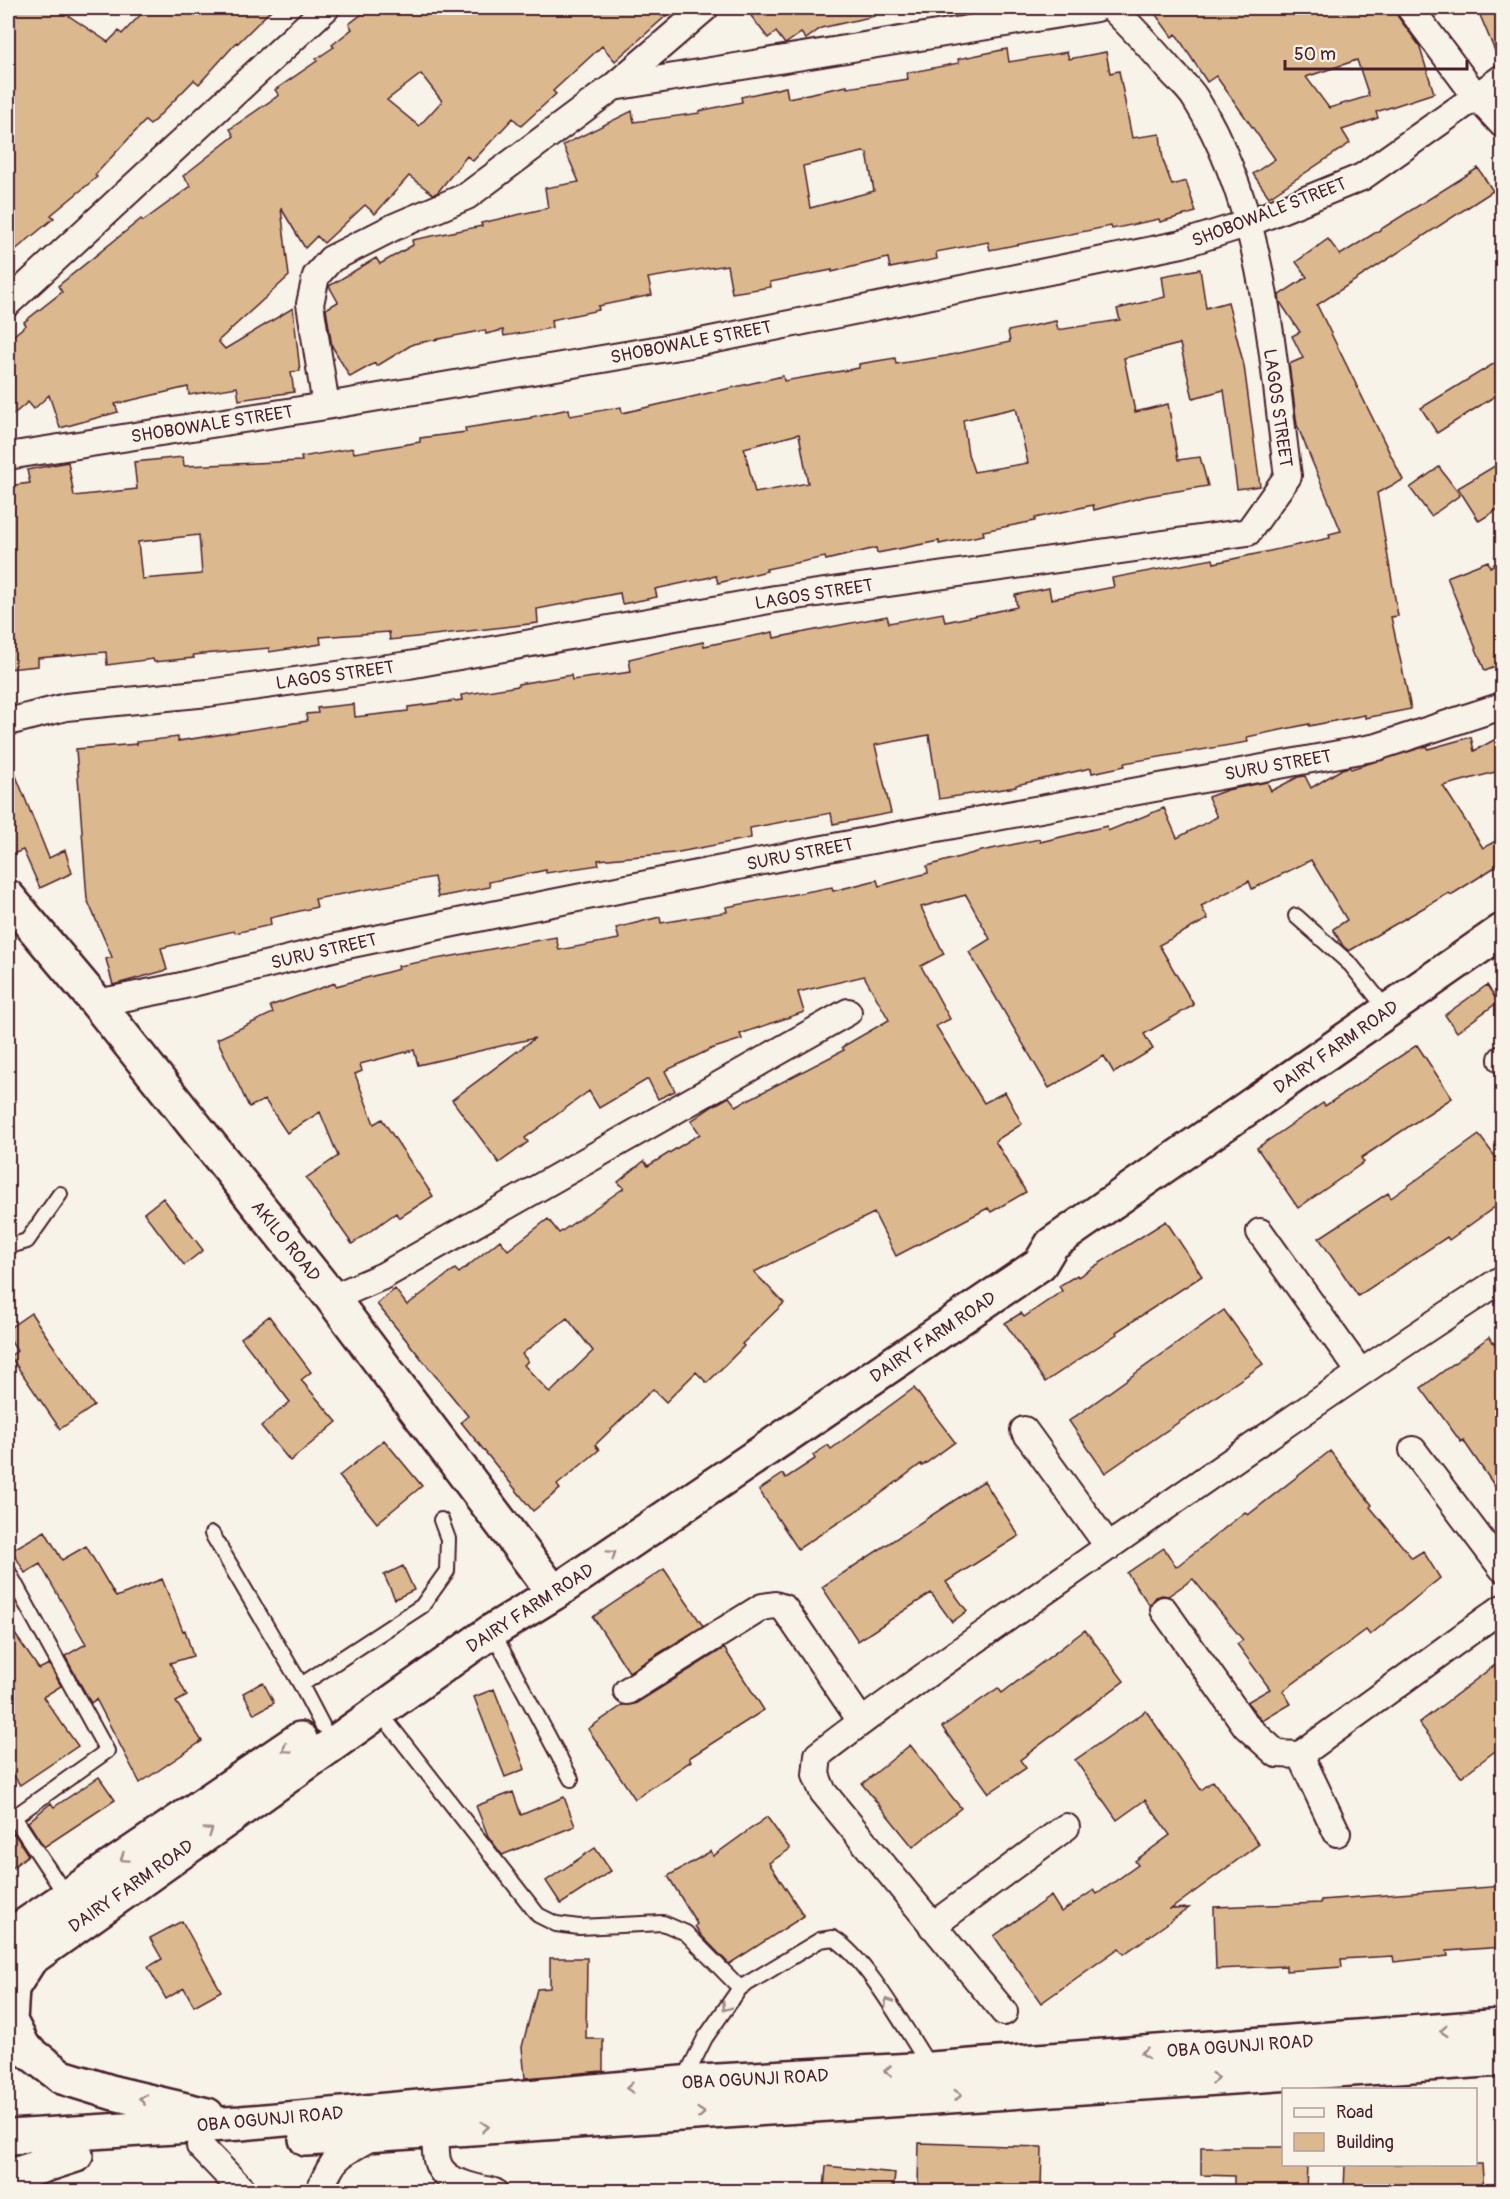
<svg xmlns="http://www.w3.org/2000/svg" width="1510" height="2199" viewBox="0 0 1510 2199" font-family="Pangolin,sans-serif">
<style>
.building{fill:#dcb88e;stroke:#4a1f2b;stroke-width:1.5;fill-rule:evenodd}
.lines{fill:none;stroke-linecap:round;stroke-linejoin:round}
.lane-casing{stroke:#4a1f2b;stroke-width:18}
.street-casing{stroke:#4a1f2b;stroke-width:30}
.secondary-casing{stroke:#4a1f2b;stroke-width:38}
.lane{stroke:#f7f3e8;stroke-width:14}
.street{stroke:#f7f3e8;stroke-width:26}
.secondary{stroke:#f7f3e8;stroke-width:33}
.oneway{stroke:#a0898a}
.labels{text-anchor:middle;stroke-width:4.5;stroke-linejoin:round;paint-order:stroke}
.street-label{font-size:18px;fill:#4a1f2b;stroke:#f7f3e8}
</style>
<rect width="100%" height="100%" fill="#f7f3e8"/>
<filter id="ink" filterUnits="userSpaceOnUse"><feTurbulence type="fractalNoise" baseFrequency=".0167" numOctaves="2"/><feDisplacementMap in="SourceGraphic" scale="12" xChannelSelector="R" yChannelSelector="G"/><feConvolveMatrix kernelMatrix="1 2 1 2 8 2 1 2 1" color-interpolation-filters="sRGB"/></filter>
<g filter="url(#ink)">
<path class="building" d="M8,8H57L108,42L119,31L122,34L147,8H273L238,43L237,42L199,84L194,80L150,125L145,121L95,175L97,177L51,215L54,218L8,256Z
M370,8H675L615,61L602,46L553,91L556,94L521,126L513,118L473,161L467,156L437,193L433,194L409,176L375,214L365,205L324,243L317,236L305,248L281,208L289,276L218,341L225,349L293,308L300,371L291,372L294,392L239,400L237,387L189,395L188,387L115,404L118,412L60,428L49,395L34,409L28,402L8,419V340L26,325L24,322L62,292L58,286L141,219L143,221L191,186L183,176L234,136L230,129L279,95L275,90L317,61L316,59L334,47L332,45L352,29L349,24ZM421,74L442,101L419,126L387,100Z
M745,8H874L875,16L821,28L806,39L801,33L785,44L776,32L768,38Z
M1151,8H1395L1398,17L1419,45L1434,93L1376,112L1378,118L1342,130L1350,143L1269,197L1253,174L1275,159L1216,76L1207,82L1176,34L1172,37ZM1357,60L1369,96L1329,108L1306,77Z
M1477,8H1503V63H1500Z
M1007,49L1009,62L1067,52L1069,59L1106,52L1110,73L1119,71L1132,138L1160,134L1163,160L1172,185L1186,181L1196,212L1160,222L1159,219L1112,229L1111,226L990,250L988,242L936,252L937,259L890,268L888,258L832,272V270L770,282L771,287L732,293L727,265L648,278L652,295L598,306L599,310L551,320L552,328L504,336L503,330L486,334L485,330L413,344L377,366L375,363L350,377L332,346L326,309L338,302L329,286L376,258L380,264L413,245L412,240L482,226L481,223L548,208L545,188L579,182L563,145L632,111L634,122L700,113L699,111L742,102L741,97L786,87L788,98L847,86V88L908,79L907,73L959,63L958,59ZM863,152L867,153L874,191L810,208L803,166Z
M1478,168L1493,191L1317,305L1403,480L1377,493L1398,616L1391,617L1411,709L1365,718V715L1309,726V724L1247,737L1248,742L1124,763L1125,766L1092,773L1091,768L1016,785V787L939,799L929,735L875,745L891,813L833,824L831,813L750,828L751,838L674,853L598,860L599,865L546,873V870L489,882L490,887L438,897L434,877L315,899L317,907L270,918L271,925L235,933L234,931L161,948L167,970L113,985L106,959L112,957L87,899L76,749L137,744L136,742L178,737V741L307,721L306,714L318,713L317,708L354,704L355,717L408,711V707L462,700L461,695L518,686V684L571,675L572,680L631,672L629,659L703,642L704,646L773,632L774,638L887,616L889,623L943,613L945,622L1017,607L1015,595L1049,588L1051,599L1114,587L1112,578L1213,559L1214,563L1330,538L1329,534L1341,531L1297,425L1289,364L1303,358L1292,336L1300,332L1280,302L1279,295L1307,277L1296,262L1328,239L1340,255Z
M1200,269L1206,308L1228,302L1244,366L1260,486L1237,489L1224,390L1193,398L1180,344L1124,358L1135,412L1168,404L1178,460L1200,457L1208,486L1147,496L1094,510L1093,505L1035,518V521L983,531L984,535L939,544V541L877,553L876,548L826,560L825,557L766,569L767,571L718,583L716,576L655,589L657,597L622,604L620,593L537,609L538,623L390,640L389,632L320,637L321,644L269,652V648L193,655L194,658L154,662L153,659L107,665L106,652L38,658V666L8,669V486L30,483L27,470L68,462L74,496L137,489L134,462L183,457L184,466L302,461L301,457L353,448L354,453L420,442V438L466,432L465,428L531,418V417L569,409L570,416L621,407L622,413L783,376L784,381L859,368V364L895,358L896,364L946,356L1010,342L1008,331L1056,321L1058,330L1120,320L1117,309L1165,297L1162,276ZM1016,408L1028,463L974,472L968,454L963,420ZM799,434L808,483L755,493L744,448ZM199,535L202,574L142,579L138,542Z
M1503,358V391L1437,433L1421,408Z
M1503,461V506L1479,521L1458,488Z
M1439,467L1460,495L1431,516L1410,488Z
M1503,559V664L1485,671L1447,577L1488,561L1490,567Z
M1503,735V770L1443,786L1483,848L1503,837V862L1451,895L1449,893L1349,951L1343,946L1333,929L1347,920L1311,860L1252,889L1249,881L1201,906L1208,919L1159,945L1194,1005L1144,1034L1153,1049L1114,1073L1104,1056L1049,1088L969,952L990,939L966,895L921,907L944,954L921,966L950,1019L936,1026L984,1103L1005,1092L1022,1124L995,1141L1026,1192L991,1212L988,1208L896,1256L874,1213L754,1272L784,1303L742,1344L744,1346L707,1383L696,1372L666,1402L653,1389L595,1445L599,1450L557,1485L560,1489L533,1511L461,1422L468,1416L377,1304L395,1289L407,1305L455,1269L459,1273L500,1240L508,1250L548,1219L559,1233L624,1188L618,1182L644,1161L648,1166L700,1134L691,1121L713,1106L729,1097L736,1106L844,1050L842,1047L889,1020L864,976L798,992L804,1012L740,1034L742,1039L711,1049L665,1071L675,1091L658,1099L648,1079L599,1108L589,1091L525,1138L528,1142L499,1163L452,1100L535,1038L418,1065L414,1050L360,1064L362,1071L355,1074L374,1124L382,1119L433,1196L399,1218L396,1213L352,1244L306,1178L338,1156L320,1112L287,1133L265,1100L249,1107L217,1039L273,1013L270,1006L335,983L336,986L399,969L398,966L556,937L559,950L619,939L616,928L660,917L661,923L727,912L726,907L832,887L833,891L877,880L879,886L928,873L927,866L977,852L1039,839L1040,842L1107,826L1108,831L1164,808L1177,838L1217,817L1208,797L1227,790L1267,782L1271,791L1298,777L1305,776L1311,788L1342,769L1349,767L1351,769L1427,746L1428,749L1471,737L1474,751ZM567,1318L593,1351L550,1393L524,1365L528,1361L522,1354Z
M8,756L49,858L65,850L72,873L40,888L23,850L8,856Z
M1487,985L1498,1002L1457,1032L1445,1015Z
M1417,1045L1452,1098L1361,1158L1364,1162L1298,1208L1257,1148L1323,1103L1325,1106Z
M1479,1135L1503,1167V1201L1449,1240L1447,1237L1358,1296L1319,1238L1388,1193L1391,1198Z
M163,1198L203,1250L184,1265L144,1213Z
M1166,1221L1202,1276L1116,1332L1117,1334L1045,1382L1005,1323L1021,1313L1024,1317L1062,1291L1059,1286L1077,1275L1078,1277Z
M1224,1310L1263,1364L1105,1473L1069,1421Z
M31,1313L94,1406L60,1429L10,1356L17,1351L8,1337V1329Z
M269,1316L311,1372L301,1380L337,1422L290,1461L261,1426L290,1402L241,1338Z
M1489,1337L1503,1355V1498L1463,1440L1461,1442L1421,1388Z
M914,1388L955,1442L922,1466L921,1464L867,1504L798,1549L759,1490L783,1474L786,1478L815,1459L813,1455L828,1445L831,1449Z
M384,1440L422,1486L377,1523L339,1476Z
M1330,1451L1372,1505L1370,1507L1412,1558L1423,1551L1440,1578L1370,1635L1366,1630L1283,1691L1291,1704L1262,1721L1247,1702L1270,1689L1237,1644L1243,1640L1193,1579L1168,1596L1162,1595L1156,1597L1150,1606L1127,1573L1164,1548L1176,1567L1245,1512L1248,1515Z
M984,1481L1019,1536L946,1582L967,1611L952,1622L931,1593L858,1641L822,1587Z
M45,1531L62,1560L86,1546L116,1597L162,1579L183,1631L185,1630L193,1656L170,1663L187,1696L176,1702L202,1741L140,1783L96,1699L91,1703L65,1656L86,1644L40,1564L25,1573L12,1550Z
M403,1566L414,1590L395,1599L384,1575Z
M664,1569L703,1626L629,1672L593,1617Z
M8,1624L39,1669L49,1664L61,1686L43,1697L78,1746L20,1785L8,1767Z
M1085,1630L1124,1681L1020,1760L1026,1768L989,1793L942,1727L998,1688L1002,1693Z
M724,1648L764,1710L689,1758L691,1761L635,1799L588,1729L623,1705L635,1704Z
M1503,1659V1745L1461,1777L1419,1723Z
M263,1682L274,1703L254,1714L243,1693Z
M494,1689L525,1769L505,1777L474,1697Z
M1146,1711L1201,1790L1213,1781L1259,1844L1171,1909L1189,1908L1124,1954L1119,1948L1041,2003L994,1936L1051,1896L1061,1912L1094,1890L1097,1894L1138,1865L1135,1861L1170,1835L1145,1800L1117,1820L1075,1760Z
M910,1745L961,1808L913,1847L862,1784Z
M99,1777L115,1800L44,1847L28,1822L51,1803L54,1807Z
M513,1792L521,1815L564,1797L575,1826L502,1855L488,1836L476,1806Z
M767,1817L790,1849L769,1863L804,1916L729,1964L701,1935L695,1926L697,1924L668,1876L711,1851L713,1856Z
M14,1833L28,1855L8,1871V1838Z
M595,1848L611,1871L561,1904L546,1881Z
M1503,1886V1947L1447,1951L1448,1956L1394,1962L1393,1956L1341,1959L1342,1967L1286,1971V1966L1216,1969L1214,1907L1321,1903V1900Z
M182,1921L221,1991L194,2006L184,1988L166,1999L148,1967L162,1959L150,1938Z
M550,1958H587L586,2039H603V2071L525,2078L522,2047L537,1989L550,1988Z
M919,2143L1042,2147L1041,2190L918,2186Z
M1201,2147H1284V2164H1307L1306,2192H1234V2176L1201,2175Z
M1345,2164H1482L1484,2192H1344Z
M826,2166L895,2173L893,2192L824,2190Z"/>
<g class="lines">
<g class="lane-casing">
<path id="lane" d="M1296,916L1351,965L1388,1011
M8,1241L13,1245L27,1241L60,1194
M212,1534L301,1685L322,1725
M8,1571L107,1751L14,1817L67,1897
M492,1631L571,1779
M301,1685L422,1606L447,1571L448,1539L441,1520
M378,1710L538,1915L556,1924L579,1927L663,1923L686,1933L740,1988
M683,2082L705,2038L740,1988L820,1940L833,1938C866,1957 908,2034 930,2067"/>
</g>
<g class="street-casing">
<path id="street" d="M1410,8L1475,95L1502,124
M613,87L1097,8
M8,303L326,8
M326,406L310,304L316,276L331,259L394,227L467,196L613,87L705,8
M8,456L326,406L696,343L1182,244L1249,223L1362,177L1502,78
M8,722L66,707L208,693L409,665L775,599L1248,532L1288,476C1271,350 1265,209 1195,98C1189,88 1179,80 1171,71C1152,49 1133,28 1112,8
M97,1003L177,987L337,947L512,911L818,850L1377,747L1502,706
M1502,1059V1060
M1260,1232L1360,1372
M332,1298L383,1276L848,1012
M1024,1430L1109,1547
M1413,1450L1502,1568
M1164,1610L1246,1726L1277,1754L1300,1755L1502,1608
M627,1691L762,1607L775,1605L784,1608L861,1721
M1300,1755L1337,1833
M932,1926L1066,1827
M1004,2012L823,1792L816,1775L818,1755C896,1694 979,1638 1061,1580C1206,1478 1353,1376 1502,1279
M435,2131C436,2140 435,2151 437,2160C442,2184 476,2187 494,2192
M200,2146L244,2192
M319,2192C334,2155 339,2155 373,2136"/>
</g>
<g class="secondary-casing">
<path id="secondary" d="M8,897L97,1003L332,1298L554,1593
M8,1939L24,1926L300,1739
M31,1958L12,1988L10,2021L24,2048L62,2077L114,2093L207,2115
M8,1975L492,1631L554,1593L1040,1264L1052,1244L1502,931
M8,2137L241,2123L682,2083L931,2069L1502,2026
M306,2139L1502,2059
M8,2177L76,2155"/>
</g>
<use href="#lane" class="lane"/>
<use href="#street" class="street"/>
<use href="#secondary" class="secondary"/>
</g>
<defs><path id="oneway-chevron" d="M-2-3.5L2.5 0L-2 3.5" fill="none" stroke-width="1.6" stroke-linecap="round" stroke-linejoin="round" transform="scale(1.5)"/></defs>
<g class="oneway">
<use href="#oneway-chevron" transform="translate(612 1554) rotate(-34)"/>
<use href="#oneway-chevron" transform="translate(286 1749) rotate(146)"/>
<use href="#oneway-chevron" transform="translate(209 1831) rotate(-35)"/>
<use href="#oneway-chevron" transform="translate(124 1858) rotate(146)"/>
<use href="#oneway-chevron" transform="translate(888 2002) rotate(-123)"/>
<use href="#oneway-chevron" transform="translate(726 2007) rotate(125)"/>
<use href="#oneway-chevron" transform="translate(1444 2031) rotate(176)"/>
<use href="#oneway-chevron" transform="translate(1145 2053) rotate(176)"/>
<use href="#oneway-chevron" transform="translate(888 2071) rotate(177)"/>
<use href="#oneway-chevron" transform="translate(1215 2078) rotate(-4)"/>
<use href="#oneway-chevron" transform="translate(630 2088) rotate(175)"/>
<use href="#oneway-chevron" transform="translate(958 2095) rotate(-4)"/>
<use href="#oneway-chevron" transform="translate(143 2099) rotate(-167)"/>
<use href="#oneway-chevron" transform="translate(701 2113) rotate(-4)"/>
<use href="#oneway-chevron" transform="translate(485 2127) rotate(-4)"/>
</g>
</g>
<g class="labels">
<g class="street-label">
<text transform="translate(1269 212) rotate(-21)" y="6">SHOBOWALE STREET</text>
<text transform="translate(691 342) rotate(-11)" y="6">SHOBOWALE STREET</text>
<text transform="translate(1278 408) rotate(82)" y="6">LAGOS STREET</text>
<text transform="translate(212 424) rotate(-9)" y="6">SHOBOWALE STREET</text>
<text transform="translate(814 594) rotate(-9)" y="6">LAGOS STREET</text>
<text transform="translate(335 675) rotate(-8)" y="6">LAGOS STREET</text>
<text transform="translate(1278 765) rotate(-10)" y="6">SURU STREET</text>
<text transform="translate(800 854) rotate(-11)" y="6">SURU STREET</text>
<text transform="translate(324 951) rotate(-13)" y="6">SURU STREET</text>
<text transform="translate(1336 1047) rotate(-35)" y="6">DAIRY FARM ROAD</text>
<text transform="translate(286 1241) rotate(51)" y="6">AKILO ROAD</text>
<text transform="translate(933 1337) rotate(-34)" y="6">DAIRY FARM ROAD</text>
<text transform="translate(530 1608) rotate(-33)" y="6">DAIRY FARM ROAD</text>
<text transform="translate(131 1886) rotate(-35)" y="6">DAIRY FARM ROAD</text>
<text transform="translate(1240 2046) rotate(-4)" y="6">OBA OGUNJI ROAD</text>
<text transform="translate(755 2079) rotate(-3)" y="6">OBA OGUNJI ROAD</text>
<text transform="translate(270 2119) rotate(-5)" y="6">OBA OGUNJI ROAD</text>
</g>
</g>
<rect width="1510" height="2199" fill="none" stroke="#f7f3e8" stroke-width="30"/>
<rect x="15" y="15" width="1480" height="2169" fill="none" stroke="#4a1f2b" stroke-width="2" filter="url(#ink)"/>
<rect x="1282" y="2088" width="195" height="78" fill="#f7f3e8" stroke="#b29e9c" stroke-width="1.5"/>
<rect x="1294" y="2108" width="30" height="9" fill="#f7f3e8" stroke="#b29e9c" stroke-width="1.5"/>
<text x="1336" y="2118" font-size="18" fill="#4a1f2b">Road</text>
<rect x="1294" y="2133" width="30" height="18" fill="#dcb88e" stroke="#b29e9c" stroke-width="1.5"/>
<text x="1336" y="2148" font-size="18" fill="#4a1f2b">Building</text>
<path d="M1285 60v9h182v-9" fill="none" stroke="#4a1f2b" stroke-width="3"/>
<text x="1294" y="60" font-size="18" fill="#4a1f2b" stroke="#f7f3e8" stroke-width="4.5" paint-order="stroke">50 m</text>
</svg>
